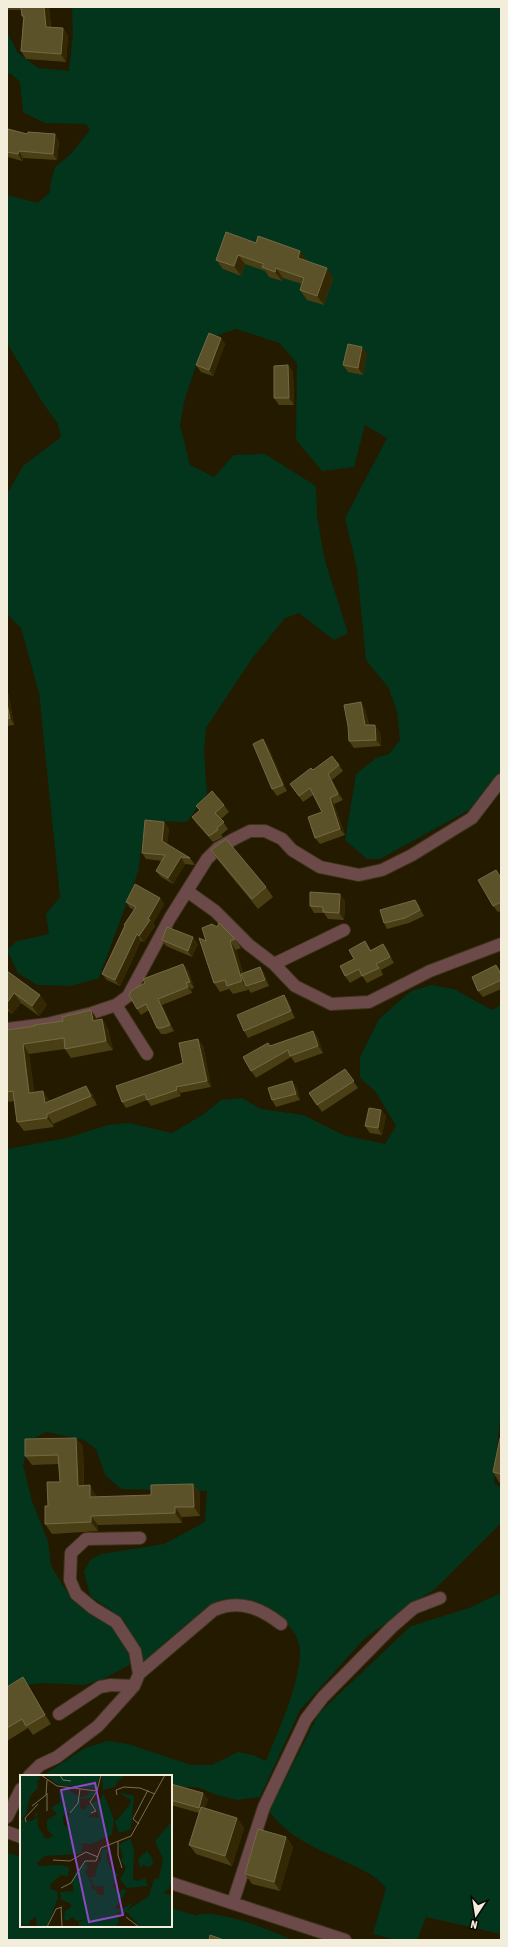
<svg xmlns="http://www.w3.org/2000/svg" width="508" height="1947" viewBox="0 0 508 1947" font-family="'Asap Condensed',sans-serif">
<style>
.green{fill:#02351c}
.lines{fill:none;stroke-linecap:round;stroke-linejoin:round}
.street-casing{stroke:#3c331a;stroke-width:14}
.street{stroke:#6b4a49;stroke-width:12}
.wall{fill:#4a3f14}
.shaded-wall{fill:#332803}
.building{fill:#5c522a;stroke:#746a46}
.inset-road{fill:none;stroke:#766f58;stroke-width:1}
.view{fill:#8d49c3;fill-opacity:0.15;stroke:#8d49c3;stroke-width:2}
.inset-edge{fill:none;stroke:#f3eedc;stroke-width:2}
</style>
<rect width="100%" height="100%" fill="#231a00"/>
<path class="green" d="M72,7H501V782L469,810L380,859H367L345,840L356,774L376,758L389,754L400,740L397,711L388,687L366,660L357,569L345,518L387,438L365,425L354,467L322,471L296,440L297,363L279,343L236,329L213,337L198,360L185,398L180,425L190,465L214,477L234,455L265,454L316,486L317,516L325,561L348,633L334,640L299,613L285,618L251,660L206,728L204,751L207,794L187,822L145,821L138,872L99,978L71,986L37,985L18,973L7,950L17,941L49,934L46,914L60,897L39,693L21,628L7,614V494L23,466L61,437L58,424L42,402L7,343V195L38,203L50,192V185L55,167L70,155L90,130L86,124L45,123L23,112L20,82L10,73L7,74V32L18,53L38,68L69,71L73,35Z
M432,985L454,989L492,1010L501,1005V1406L494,1483L501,1488V1523L436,1588L365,1638L300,1710L260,1797L237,1800L217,1795L197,1787H171V1776H45L48,1772L85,1748L107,1741L128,1744L191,1765H212L238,1752L253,1755L266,1761C279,1729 298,1689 300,1654C301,1634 284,1618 268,1610C256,1603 236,1595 222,1600C205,1605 159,1649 143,1662L140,1648L123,1619L90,1596L84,1572L90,1560L101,1554L164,1544L205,1522L207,1491L121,1489L105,1475L96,1449L84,1440L46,1432L29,1441L23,1465L32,1501L48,1541L51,1566L72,1600L112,1627L125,1645L131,1664L105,1678L85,1685L44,1683L7,1687V1149L67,1138L108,1125L129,1123L172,1133L204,1114L221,1100L242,1098L261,1109L303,1115L343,1135L385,1144L396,1126L375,1091L360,1078V1057L379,1019L411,991Z
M501,1593V1934L426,1917L417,1940H396L373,1934L386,1888C374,1874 364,1871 348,1863C320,1850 287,1837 269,1811L319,1713L411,1626L469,1608Z
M9,1853L21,1857V1926H171V1908L197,1916L198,1914C223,1911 269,1929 292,1940H7V1857Z"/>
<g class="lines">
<g class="street-casing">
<path id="street" d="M187,891L215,911L249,945L274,964L295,986L331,1004L369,1002L430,971L501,944
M274,964L344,930
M116,1005L147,1054
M7,1029L47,1024L92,1013L116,1005L128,996L170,918L207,859L218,848L234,839L250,831H265L282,839L292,850L320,867L359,875L382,870L412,855L472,818L501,780
M139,1674L214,1610C239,1599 260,1608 281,1624
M59,1714L100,1687L111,1685L134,1686
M29,1776L40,1765L57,1757L98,1726L134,1686L139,1674L135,1651L116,1622L93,1608L76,1594L70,1580L71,1553L86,1539L140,1538
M7,1817L21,1789
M7,1832L21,1837
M171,1883L345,1940
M233,1902L264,1807L306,1719L323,1697L392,1627L414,1608L440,1598"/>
</g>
<use href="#street" class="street"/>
</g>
<path class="wall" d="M7,7H49L51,27L63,28L68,36L66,62L26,59L21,51L23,18L22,16V10H7Z
M27,134L59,141L57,160L23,158L22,161L8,157L7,156V152Z
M256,243L307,260V261L333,278L324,305L307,300L300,290L302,284L283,278L282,281L269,277L265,271L245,264L241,276L223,269L216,260Z
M221,338L225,344L213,376L201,372L196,365Z
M367,353L363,375L348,372L343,365Z
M288,365L293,372L294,405H279L274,398Z
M7,687L14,725L7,726Z
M361,702L365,709L369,725L380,732L381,746L354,748L349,741Z
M268,746L287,791L277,796L272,789Z
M339,765L343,771L332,780L343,800L334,804L345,835L320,844L315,838L322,812L313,795L303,802L290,784L313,770Z
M224,805L229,812L221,819L228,829L221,835L223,837L213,842L197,824L192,817L200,811L196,806Z
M169,828L167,844L190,858L195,865L185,864L173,884L161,877L156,871L162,861L146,859L142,853Z
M211,850L266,887L273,897L258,909L217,859Z
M501,876V911L498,912L493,906Z
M160,898L164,904L153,924L155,926L144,942L141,941L120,986L107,980L102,974L124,926V925L134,910L130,908L126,902Z
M345,900L344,920L328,919L324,913H314L310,906Z
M415,900L419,905L424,916L409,923L387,929L384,923Z
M235,939L241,948L236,950L243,973L260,967L264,973L269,986L251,993L248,989V990L233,994L229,989L220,992L214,983L206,941Z
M162,940L198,944L192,957L166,946Z
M365,941L371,950L383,944L388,950L394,963L381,970L383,975L367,983L362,976L350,983L345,976L354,959Z
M496,965L501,972V989L483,997L478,991Z
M188,970L194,988L191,989L192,993L162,1005L174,1031L166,1034H161L157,1028L149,1010L141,1015L137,1009Z
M7,971L40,995L47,1005L39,1016L21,1003L12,1014L7,1010Z
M284,995L288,1001L295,1018L248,1038L244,1031Z
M91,1010L97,1020L102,1019L108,1029L113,1050L71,1058L65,1049L29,1054L34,1092L50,1101L93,1095L97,1105L53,1124L54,1127L24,1131L17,1122L14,1101L9,1102L7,1099V1030L35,1026L63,1021Z
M313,1031L318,1038L323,1053L295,1063L291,1057L256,1078L251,1071L270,1046Z
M203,1045L211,1087L180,1093L181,1096L151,1106L147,1100L126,1108L122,1102L183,1063Z
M345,1069L358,1088L322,1112L309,1093Z
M292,1081L297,1088L300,1100L276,1107L272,1100Z
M381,1110L386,1116L382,1135L370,1133L365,1126Z
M76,1438L83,1447L84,1485L96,1495L97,1497L151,1495L193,1484L200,1493V1516L182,1517V1523L98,1525V1531L52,1534L45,1524L48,1506L60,1482L59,1464L32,1465L25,1456Z
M501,1438V1482H499L493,1472Z
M23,1677L29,1687L51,1724L33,1735L28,1728L7,1741V1696Z
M171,1784L208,1799L205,1808L237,1818L244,1828L232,1866L196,1854L189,1845L199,1813L171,1805Z
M286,1837L293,1847L280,1891L252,1884L245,1874Z"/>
<path class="shaded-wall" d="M44,7H49L51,35L46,27Z
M63,28L68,36L66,62L61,54Z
M55,134L59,141L57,160L53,154Z
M19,151L23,158L22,161L18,154Z
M300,251L307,260L304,267L298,258Z
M238,255L245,264L241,276L234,266Z
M276,268L283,278L282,281L275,272Z
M327,268L333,278L324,305L317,296Z
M221,338L225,344L213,376L209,370Z
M362,347L367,353L363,375L358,368Z
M288,365L293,372L294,405L289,398Z
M7,687L14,725L10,718L7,704Z
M361,702L365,709L370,732L365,725Z
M375,725L380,732L381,746L376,740Z
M263,739L268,746L287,791L283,785Z
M328,774L332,780L343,800L338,794Z
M330,798L334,804L345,835L340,829Z
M164,822L169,828L167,847L162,841Z
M181,857L185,864L173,884L168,878Z
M340,894L345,900L344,920L339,913Z
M160,898L164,904L153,924L155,926L144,942L139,936Z
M415,900L419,905L424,916L420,910Z
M137,934L141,941L120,986L115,980Z
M193,937L198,944L192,957L188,951Z
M230,941L236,950L247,986H246L248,990L242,981Z
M383,944L388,950L394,963L390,957Z
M183,964L188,970L194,988L190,982Z
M260,967L264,973L269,986L265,980Z
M186,983L191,989L192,993L188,987Z
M14,993L21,1003L12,1014L7,1007V1003Z
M40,995L47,1005L39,1016L32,1006Z
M284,995L288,1001L295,1018L291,1011Z
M158,999L162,1005L174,1031L170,1025Z
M91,1010L97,1019L99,1031L93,1021Z
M102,1019L108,1029L113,1050L106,1041Z
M313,1031L318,1038L323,1053L318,1046Z
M198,1039L203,1045L211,1087L207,1081Z
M23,1044L29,1054L36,1102L29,1093Z
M292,1081L297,1088L300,1100L296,1094Z
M86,1086L93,1095L97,1105L91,1096Z
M176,1087L180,1093L181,1096L177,1090Z
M43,1091L50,1101L52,1113L45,1103Z
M381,1110L386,1116L382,1135L378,1128Z
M47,1114L53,1124L54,1127L47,1118Z
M76,1438L83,1447L84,1495L78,1486Z
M193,1484L200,1493V1516L194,1507Z
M90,1485L96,1495L97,1507L90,1497Z
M175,1507L182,1517V1523L175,1513Z
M91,1516L98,1525V1531L91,1522Z
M23,1677L29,1687L51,1724L45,1715Z
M203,1793L208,1799L204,1814L199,1808Z
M237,1818L244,1828L232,1866L225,1856Z
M286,1837L293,1847L280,1891L274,1882Z"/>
<path class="building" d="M21,7H44L46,27L63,28L61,54L21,51L24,16H22Z
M8,129L27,134L28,132L55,134L53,154L19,151L18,154L7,152V135Z
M226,232L256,243L258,236L300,251L298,258L327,268L317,296L300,290L304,278L276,268L275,272L262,267L264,264L238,255L234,266L216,260Z
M209,333L221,338L209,370L196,365Z
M348,344L362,347L358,368L343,365Z
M288,365L289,398H274V366Z
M361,702L365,725H375L376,740L349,741L348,726L344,705Z
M7,704L10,718L7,719Z
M263,739L283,785L272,789L253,744Z
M332,756L339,765L328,774L338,794L330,798L340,829L315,838L308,817L322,812L310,788L299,796L290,784L311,768L313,770Z
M212,791L224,805L215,813L224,822L217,828L218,830L209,836L192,817L200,810L196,806Z
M145,820L164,822L162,841L190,858L181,857L168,878L156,871L165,855L142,853Z
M226,839L266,887L252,899L211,850Z
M496,870L501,878V902L493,906L478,880Z
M135,884L160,898L148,919L150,920L139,936L137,934L115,980L102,974L125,926L124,925L136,907L126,902Z
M310,892L340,894L339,913L323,912V907L310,906Z
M415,900L420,910L405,918L384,923L380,910Z
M219,923L235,939L230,941L242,981L227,986L225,980L214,983L199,938L206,941L202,928L212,924L217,927Z
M167,927L193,937L188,951L162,940Z
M365,941L370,951L383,944L390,957L376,964L379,968L362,976L359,969L345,976L340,966L354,959L349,950Z
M183,964L190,982L186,983L188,987L158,999L170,1025L162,1028H157L146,1004L137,1009L129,995L132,990L145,983L143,979Z
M496,965L501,975V980L478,991L472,977Z
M260,967L265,980L246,986L241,974Z
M7,971L40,995L32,1006L14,993L7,1003Z
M284,995L291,1011L244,1031L237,1015Z
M91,1010L93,1021L102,1019L106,1041L65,1049L64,1038L23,1044L29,1093L43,1091L45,1103L86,1086L91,1096L47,1114V1118L17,1122L13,1091L7,1092V1030L35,1026L34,1025L63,1021L62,1017Z
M313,1031L318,1046L290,1056L288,1050L251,1071L243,1057L268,1043L270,1046Z
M198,1039L207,1081L176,1087L177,1090L147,1100L145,1094L122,1102L116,1086L183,1063L179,1043Z
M345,1069L354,1081L317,1105L309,1093Z
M292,1081L296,1094L272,1100L268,1088Z
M369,1108L381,1110L378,1128L365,1126Z
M76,1438L78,1486L90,1485V1497L151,1495V1485L193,1484L194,1507H175V1513L91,1516V1522L45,1524V1506H48L47,1482H60L58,1455L25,1456V1439Z
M500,1438H501V1474L493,1472Z
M23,1677L45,1715L26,1726L22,1719L7,1728V1696L8,1695L7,1693V1687Z
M171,1784L203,1793L199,1808L171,1800Z
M201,1807L237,1818L225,1856L189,1845Z
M258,1829L286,1837L274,1882L245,1874Z
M210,1935L224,1940H209Z"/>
<g transform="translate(20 1775)">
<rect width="152" height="152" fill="#231a00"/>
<path d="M1,0H16L21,3L17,6L18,13L10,21L6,40L2,43L5,47L6,45L11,46L17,43L15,39L17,37L18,52L26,64L33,61L27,54V45L37,39L31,33L40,27L39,16L50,14V17L59,21L52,36L43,41L44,50L48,52L47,44L60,22L66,21L71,16L75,17L72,23L60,24V33L64,35L69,29L75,35L68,42L79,43L77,34L70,29L81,24L83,18L94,44L92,60L71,69L61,68L63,73L60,79L25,81L17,88L19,91L40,90L49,92L48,101L41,100L31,108L30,114L37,116L38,123L27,152H17L16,142L10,145L9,151L0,149ZM25,0H80L76,14L39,10ZM82,0H103V3L97,6L95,12L83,15ZM98,17L114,21V23L111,54L99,58L95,47L109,31L111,25ZM152,46V107L148,115L143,118L152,120V152L119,151L106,136L129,121L134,104L139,103L143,84L135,66ZM110,64L114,74L113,104L118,106L125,103L128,111L107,113L100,104L106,93L101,85L103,81L99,70ZM86,74L89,76L86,80L90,93L98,99L93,111L99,118L103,114L107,115L95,133L101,135L113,127L104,140L97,136L99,147L95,152H59V147L66,144L57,146L52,142L47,146L44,144L45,136L51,132V129L41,124L40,117L54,116L52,108L56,96L66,87L68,93L65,96L72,110L71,116L74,113L78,120H84V111L75,112L70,102H75L78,89L81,86L82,75ZM127,76L132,83L133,89L129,92L123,90L120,93L118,84Z" fill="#02351c"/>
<path class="inset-road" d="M21,0L37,11L77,16L81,0M40,0L43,5L51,6M97,20L96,15L104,12L120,13L135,19M12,31L26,20L27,5M27,36V18M50,38L58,28L60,14M71,38L76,36L70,27L77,16M6,47L5,43L18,29M119,49L113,44L128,15M98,66V80L102,93M33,85L50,86L66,77L78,82M41,113L51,108L65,86H76L81,73L111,61L145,0M41,132L42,152M106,142L119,152M27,152L36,134L42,132"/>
<path class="view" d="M75,8L103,140L69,147L41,15Z"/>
<rect width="152" height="152" class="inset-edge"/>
</g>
<rect width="508" height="1947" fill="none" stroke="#f3eedc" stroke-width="16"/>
<g transform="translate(476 1915) rotate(192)" stroke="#090600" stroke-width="3" paint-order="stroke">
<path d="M0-3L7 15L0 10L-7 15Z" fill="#f3eedc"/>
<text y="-6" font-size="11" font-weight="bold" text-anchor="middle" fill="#f3eedc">N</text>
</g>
</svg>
